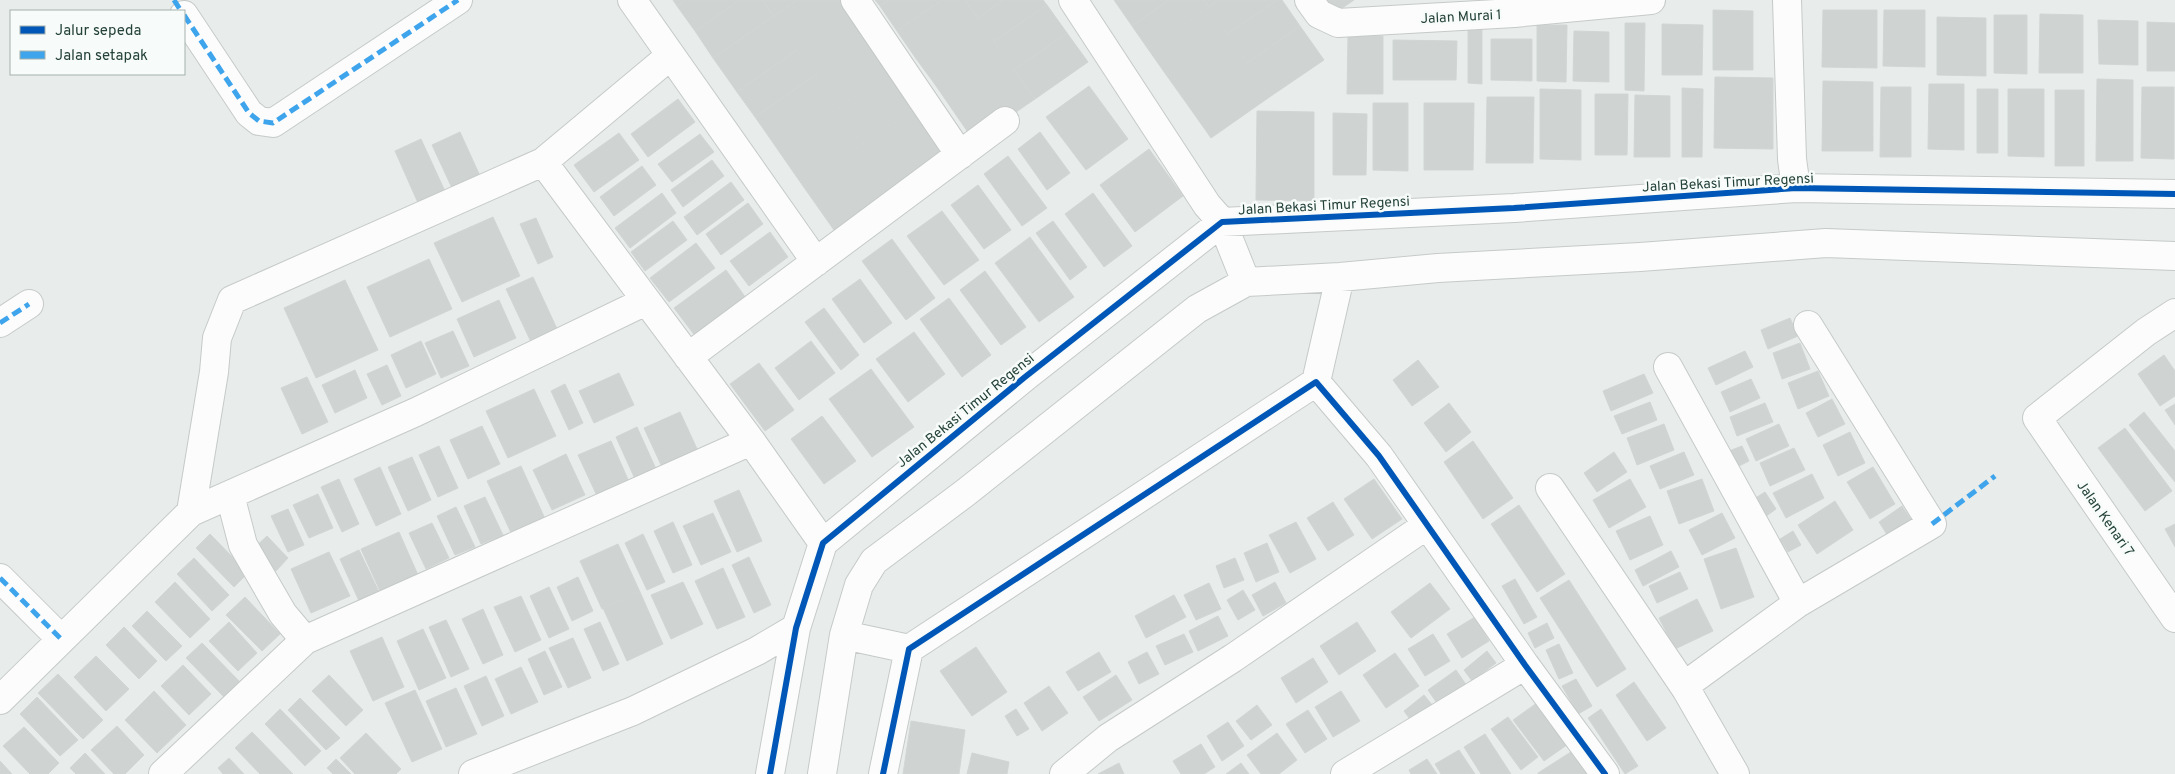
<svg xmlns="http://www.w3.org/2000/svg" width="2175" height="774" viewBox="0 0 2175 774" font-family="Overpass,sans-serif">
<style>
.building{fill:#cfd4d2;stroke:#d1d6d4}
.lines{fill:none;stroke-linecap:round;stroke-linejoin:round}
.street-casing{stroke:#c5cac8;stroke-width:30}
.street{stroke:#fcfcfc;stroke-width:28}
.quiet{stroke:#3ea4ec;stroke-width:5;stroke-dasharray:10 5;stroke-linecap:butt}
.cycleway-casing{stroke:#f7fbf9;stroke-width:9}
.cycleway{stroke:#0057b8;stroke-width:6}
.labels{text-anchor:middle;stroke-width:5;stroke-linejoin:round;paint-order:stroke}
.street-label{font-size:14px;fill:#24423a;stroke:#f7fbf9}
</style>
<rect width="100%" height="100%" fill="#e8edeb"/>
<path class="building" d="M673,0H686L677,6Z
M686,0H740L695,31L677,6Z
M740,0H762L774,16L713,58L695,31Z
M762,0H797L774,16Z
M797,0H841L850,13L797,50L774,16Z
M875,0H889L880,6Z
M889,0H942L897,31L880,6Z
M942,0H965L978,18L917,60L897,31Z
M965,0H1003L978,18Z
M1003,0H1043L1047,5L994,41L978,18Z
M1114,0H1169L1132,26Z
M1169,0H1204L1209,7L1148,49L1132,26Z
M1204,0H1218L1209,7Z
M1218,0H1277L1227,34L1209,7Z
M1277,0H1282L1300,26L1247,63L1227,34Z
M1325,0H1354L1335,13Z
M1047,5L1067,33L1014,70L994,41Z
M1209,7L1227,34L1167,76L1148,49Z
M1713,10L1753,11V70H1713Z
M1823,10H1877V68L1822,67Z
M1884,10H1925V67L1883,66Z
M850,13L868,39L815,75L797,50Z
M2040,14L2083,15V73H2039Z
M1994,15H2027V74L1994,73Z
M774,16L797,50L737,92L713,58Z
M1937,17L1986,18V76L1937,75Z
M978,18L994,41L934,83L917,60Z
M2098,20L2138,21V65L2099,64Z
M2147,22L2175,23V71H2147Z
M1625,23H1645L1644,91L1625,90Z
M1662,24L1703,25L1702,75H1662Z
M1537,25H1567L1566,82L1537,81Z
M1300,26L1324,60L1271,96L1247,63Z
M1468,26L1482,27V84L1468,83Z
M1574,31L1609,32V82L1573,81Z
M1067,33L1088,62L1035,99L1014,70Z
M1227,34L1247,63L1187,104L1167,76Z
M1348,36H1383V94H1347Z
M868,39L891,72L838,108L815,75Z
M1491,39H1532V81L1491,80Z
M1393,40L1457,41L1456,80H1393Z
M994,41L1014,70L954,112L934,83Z
M797,50L815,75L755,117L737,92Z
M1247,63L1271,96L1211,138L1187,104Z
M1014,70L1035,99L974,141L954,112Z
M891,72L916,107L863,144L838,108Z
M815,75L838,108L778,150L755,117Z
M1715,77L1773,78V149L1714,148Z
M2097,79L2133,80V161H2096Z
M1823,81L1873,82V151H1822Z
M1929,84H1964V150L1928,149Z
M1089,86L1128,139L1086,170L1046,117Z
M1881,87H1911V157H1880Z
M2142,87H2174V159L2141,158Z
M1682,88L1703,89L1702,157H1682Z
M1540,89L1581,90V160L1540,159Z
M1977,89H1998V153H1977Z
M2008,89H2044V157L2008,156Z
M2055,90H2084V166H2055Z
M1595,94H1628L1627,155H1595Z
M1635,95L1670,96V157H1634Z
M1487,97H1534L1533,163H1486Z
M678,99L695,122L648,157L631,134Z
M1373,103H1408V171L1373,170Z
M1424,103H1474L1473,170H1424Z
M916,107L947,151L894,188L863,144Z
M838,108L863,144L803,186L778,150Z
M1257,111L1314,112V201L1256,200Z
M1333,113L1367,114L1366,175H1333Z
M460,132L480,176L452,188L432,145Z
M1040,132L1070,173L1047,190L1018,149Z
M619,133L639,160L594,192L574,165Z
M700,134L714,152L672,182L658,164Z
M421,139L449,200L422,212L395,151Z
M863,144L894,188L834,230L803,186Z
M1149,149L1183,196L1135,232L1100,185Z
M1008,156L1047,208L1022,226L984,174Z
M712,160L724,176L683,207L671,190Z
M642,166L656,185L614,216L600,197Z
M731,182L744,200L697,235L684,217Z
M978,185L1011,230L984,249L951,205Z
M662,193L676,213L630,248L615,228Z
M1093,193L1132,246L1104,267L1065,214Z
M748,203L763,224L721,255L706,234Z
M942,211L979,260L944,285L907,236Z
M493,217L520,276L462,302L434,243Z
M536,218L553,257L538,264L520,224Z
M673,221L687,240L645,271L631,252Z
M1053,221L1087,267L1070,280L1036,233Z
M770,232L788,257L749,286L730,261Z
M1030,237L1074,297L1039,322L995,263Z
M892,239L935,298L906,320L862,261Z
M696,243L715,268L669,302L650,278Z
M429,259L452,309L390,337L367,287Z
M726,270L753,308L702,345L674,308Z
M985,271L1026,327L1001,345L960,290Z
M533,277L558,331L531,342L506,289Z
M860,279L892,323L864,343L832,299Z
M345,280L378,350L316,378L284,308Z
M949,298L991,355L962,377L920,319Z
M499,300L516,338L474,357L457,319Z
M824,308L859,355L841,370L805,322Z
M1790,318L1798,336L1768,349L1761,330Z
M453,331L469,366L441,378L425,343Z
M914,332L945,374L908,402L876,359Z
M421,341L436,374L406,388L391,355Z
M811,341L835,373L799,400L775,368Z
M1800,343L1810,369L1782,379L1773,353Z
M1745,351L1753,367L1716,385L1708,368Z
M2164,355L2175,371V396L2160,406L2138,374Z
M1418,360L1439,387L1412,406L1393,380Z
M759,363L794,410L765,431L730,384Z
M387,365L401,396L382,405L367,374Z
M871,369L914,427L872,457L829,399Z
M355,370L367,398L335,413L322,385Z
M1818,371L1829,396L1798,409L1788,383Z
M619,373L634,405L594,423L579,391Z
M1644,374L1653,393L1611,411L1603,391Z
M307,377L328,422L302,434L281,388Z
M1751,379L1760,398L1730,412L1721,392Z
M565,384L583,423L569,430L551,391Z
M534,389L556,436L508,458L486,411Z
M1832,399L1845,424L1818,437L1806,413Z
M1650,402L1657,420L1622,434L1614,416Z
M1449,403L1471,432L1446,452L1424,423Z
M1765,403L1773,422L1737,436L1730,417Z
M2175,404V425L2165,410Z
M680,412L698,451L662,467L644,428Z
M2144,412L2175,451V482L2129,425Z
M822,416L856,461L824,484L791,439Z
M1664,424L1674,450L1637,465L1627,438Z
M1779,424L1789,446L1756,461L1746,439Z
M482,426L500,464L468,479L450,440Z
M637,427L656,469L635,479L616,437Z
M2125,428L2172,491L2145,511L2098,448Z
M1850,432L1865,463L1838,476L1823,445Z
M611,441L630,484L598,498L578,455Z
M1473,441L1513,498L1483,519L1444,462Z
M439,446L458,488L438,497L419,455Z
M1742,446L1749,461L1737,467L1729,451Z
M1794,448L1805,470L1770,486L1760,463Z
M1614,452L1627,472L1597,492L1584,473Z
M1684,452L1694,475L1660,489L1650,466Z
M566,454L585,495L552,510L533,470Z
M412,457L431,500L408,511L388,467Z
M521,466L547,523L513,537L487,481Z
M380,467L401,514L376,526L354,479Z
M1873,467L1895,504L1870,519L1847,482Z
M1812,474L1824,498L1786,518L1773,493Z
M339,479L359,524L342,532L321,487Z
M1374,479L1402,519L1372,539L1344,499Z
M1630,479L1646,507L1609,528L1593,500Z
M1702,479L1714,511L1679,524L1667,491Z
M739,490L762,541L737,552L714,501Z
M1765,492L1776,509L1765,517L1754,499Z
M318,494L333,528L309,538L293,505Z
M485,497L503,535L481,544L464,506Z
M1835,501L1853,530L1817,554L1798,525Z
M1333,502L1354,535L1328,551L1307,518Z
M1519,505L1565,574L1537,592L1491,524Z
M1902,506L1912,521L1888,536L1879,522Z
M456,507L475,547L455,555L437,516Z
M288,509L304,545L288,552L271,516Z
M713,513L731,552L701,565L683,526Z
M1722,513L1735,538L1702,555L1689,530Z
M1650,516L1663,545L1630,560L1616,531Z
M673,522L692,565L673,573L654,531Z
M1296,522L1316,559L1290,573L1269,535Z
M432,523L449,558L426,569L409,533Z
M2175,524V547L2165,529Z
M1793,531L1801,545L1788,552L1780,539Z
M399,532L418,575L380,591L361,549Z
M210,534L248,573L234,587L196,548Z
M643,534L665,582L647,590L625,543Z
M267,536L288,558L276,571L254,548Z
M1267,543L1279,572L1256,582L1244,553Z
M618,544L640,592L602,609L580,561Z
M1736,548L1754,597L1721,609L1704,559Z
M359,550L379,592L359,601L340,559Z
M1671,551L1679,567L1643,586L1635,570Z
M329,552L350,596L311,613L291,569Z
M749,557L771,605L754,613L732,565Z
M194,558L229,595L212,611L177,574Z
M1235,558L1244,580L1224,588L1216,566Z
M723,568L745,617L717,629L695,581Z
M1680,572L1688,589L1657,603L1649,586Z
M578,577L593,611L572,621L557,587Z
M1515,579L1537,617L1524,624L1502,586Z
M1569,580L1626,669L1597,687L1540,598Z
M175,582L210,619L190,638L155,602Z
M683,582L703,624L671,639L651,595Z
M1275,582L1286,603L1263,616L1252,595Z
M1209,583L1221,609L1196,620L1184,595Z
M1430,583L1450,609L1411,638L1391,612Z
M549,587L569,629L549,638L530,596Z
M1243,590L1255,610L1238,620L1227,600Z
M640,592L663,644L627,661L603,608Z
M1174,595L1186,617L1146,638L1135,616Z
M521,596L541,640L515,652L494,607Z
M245,597L280,634L262,651L226,615Z
M1697,599L1713,631L1675,649L1659,618Z
M483,609L503,655L483,664L462,619Z
M147,611L182,646L166,661L132,626Z
M1218,616L1228,636L1198,651L1189,631Z
M1475,617L1489,641L1462,658L1447,634Z
M446,620L469,669L451,677L429,627Z
M229,622L257,653L238,671L209,641Z
M600,622L619,664L603,671L584,629Z
M1357,622L1376,651L1339,675L1320,646Z
M1547,623L1554,638L1535,648L1528,633Z
M124,627L157,661L139,679L106,645Z
M423,629L446,678L419,690L397,641Z
M1184,634L1193,652L1165,665L1156,646Z
M1433,634L1450,661L1425,676L1408,649Z
M382,637L404,687L373,701L350,651Z
M573,638L591,678L568,688L549,648Z
M202,643L240,682L224,697L186,658Z
M1559,644L1573,673L1559,679L1546,650Z
M976,647L1007,692L972,716L940,671Z
M545,651L562,687L544,695L528,659Z
M1487,651L1496,663L1472,681L1464,670Z
M1099,652L1111,672L1078,691L1066,672Z
M1147,652L1159,674L1139,684L1128,662Z
M1395,653L1419,686L1386,708L1363,675Z
M96,656L129,689L106,711L74,677Z
M1313,658L1328,682L1296,703L1281,678Z
M183,665L211,694L189,715L161,686Z
M521,667L538,702L511,714L495,679Z
M1456,670L1469,689L1441,709L1428,690Z
M58,674L103,720L83,739L38,693Z
M329,675L363,710L346,726L312,691Z
M1116,675L1132,700L1099,721L1083,697Z
M486,676L504,716L482,726L464,686Z
M1576,679L1592,706L1578,714L1562,686Z
M1634,682L1666,728L1647,741L1616,695Z
M1049,686L1068,713L1042,731L1024,703Z
M456,688L477,734L446,747L426,701Z
M415,690L442,749L412,762L385,703Z
M154,691L186,725L157,753L125,720Z
M1341,691L1360,721L1333,737L1315,707Z
M1424,695L1433,706L1412,722L1404,711Z
M37,697L78,740L60,756L20,714Z
M300,698L340,738L326,750L288,710Z
M1541,700L1571,742L1544,761L1513,720Z
M1257,705L1272,725L1251,740L1236,721Z
M280,709L321,751L305,766L265,724Z
M1016,709L1029,729L1017,736L1005,716Z
M1601,709L1638,766L1625,774L1588,718Z
M1308,710L1327,739L1305,753L1286,724Z
M1508,717L1538,757L1521,770L1491,729Z
M911,721L965,730L959,774H903Z
M1228,722L1244,746L1222,761L1207,736Z
M117,726L144,755L125,774H114L91,750Z
M24,727L59,763L48,774H30L3,746Z
M252,732L293,774H260L235,748Z
M366,733L401,769L396,774H355L340,758Z
M1277,733L1297,760L1279,774H1261L1247,755Z
M1485,734L1511,774H1481L1464,747Z
M1201,744L1215,767L1204,774H1181L1173,761Z
M1577,748L1594,774H1538V773Z
M1459,750L1475,774H1441L1435,764Z
M85,753L105,774H76L70,768Z
M972,753L1009,762L1007,774H967Z
M229,758L244,774H223L218,768Z
M336,759L351,774H333L327,768Z
M1427,759L1437,774H1411L1409,770Z
M0,761L12,774H0Z
M1119,763L1124,774H1098Z
M1241,763L1249,774H1226Z"/>
<g class="lines">
<g class="street-casing">
<path id="street" d="M632,0L816,262
M855,0L960,155
M1073,0L1207,205L1222,222L1246,282
M1309,0L1319,14L1338,23L1514,13L1651,0
M1787,0L1792,159L1796,188
M184,15L249,113L259,121L273,123L458,0
M543,162L751,441L823,543
M2175,313L2146,332L2037,418L2175,618
M0,323L29,304
M688,357L1005,121
M1668,367L1798,603
M1316,382L1340,277
M1550,488L1686,689L1735,774
M230,495L243,545L283,614L305,640
M191,512L214,372L217,338L232,300L543,162L670,56
M0,578L61,639
M844,635L909,649
M1684,686L1798,603L1932,524L1808,325
M0,700L191,512L416,412L646,301
M163,774L305,640L751,441
M473,774L633,711L757,651L796,628
M770,774L796,628L823,543L1025,377L1222,222L1514,208L1796,188L2175,194
M822,774L844,635L859,585L874,561L965,493L1197,309L1246,282L1340,277L1438,268L1640,257L1826,243L2175,256
M883,774L909,649L1316,382L1379,456L1525,665L1605,774
M1064,774L1108,738L1233,658L1427,525
M1345,774L1525,665"/>
</g>
<use href="#street" class="street"/>
<path class="quiet" d="M174,0L181,11
M184,15L249,113L259,121L273,123L458,0
M0,323L29,304
M1932,524L1995,476
M0,578L61,639"/>
<g class="cycleway-casing">
<path id="cycleway" d="M770,774L796,628L823,543L1025,377L1222,222L1514,208L1796,188L2175,194
M883,774L909,649L1316,382L1379,456L1525,665L1605,774"/>
</g>
<use href="#cycleway" class="cycleway"/>
</g>
<g class="labels">
<g class="street-label">
<text transform="translate(1461 16) rotate(-3)" y="5">Jalan Murai 1</text>
<text transform="translate(1728 182) rotate(-3)" y="5">Jalan Bekasi Timur Regensi</text>
<text transform="translate(1324 205) rotate(-3)" y="5">Jalan Bekasi Timur Regensi</text>
<text transform="translate(965 410) rotate(-39)" y="5">Jalan Bekasi Timur Regensi</text>
<text transform="translate(2106 518) rotate(55)" y="5">Jalan Kenari 7</text>
</g>
</g>
<rect x="10" y="10" width="175" height="65" fill="#f7fbf9" stroke="#a3b1ad"/>
<rect x="20" y="26" width="25" height="8" fill="#0057b8" stroke="#a3b1ad"/>
<text x="55" y="35" font-size="15" fill="#24423a">Jalur sepeda</text>
<rect x="20" y="51" width="25" height="8" fill="#3ea4ec" stroke="#a3b1ad"/>
<text x="55" y="60" font-size="15" fill="#24423a">Jalan setapak</text>
</svg>
